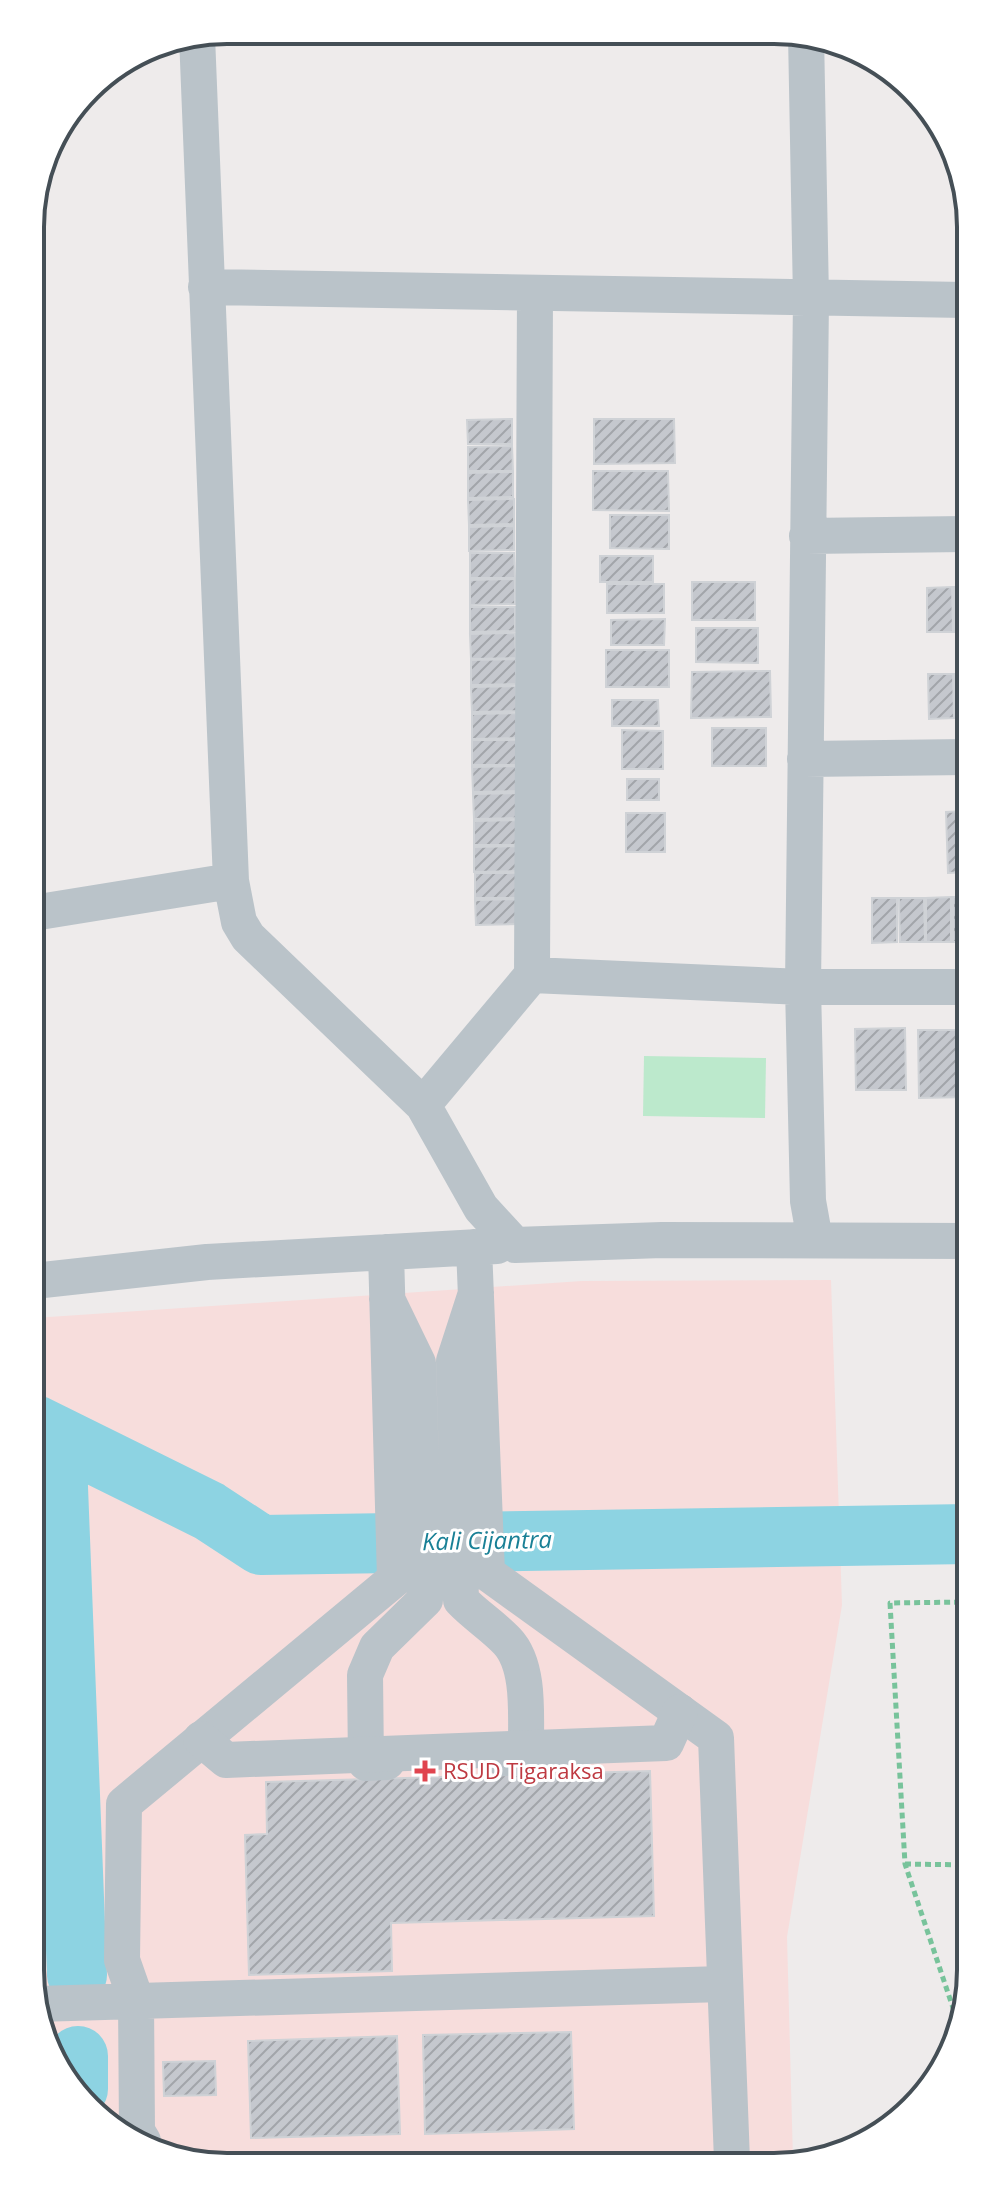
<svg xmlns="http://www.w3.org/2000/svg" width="1001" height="2197" viewBox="0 0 1001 2197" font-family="'Open Sans',sans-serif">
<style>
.medical{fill:#f7dddc}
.garden{fill:#bce9cc}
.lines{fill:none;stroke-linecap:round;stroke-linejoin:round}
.stream{stroke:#8dd3e2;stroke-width:10}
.river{stroke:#8dd3e2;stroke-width:60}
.building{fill:url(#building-hatch);stroke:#cfd2d6;stroke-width:2}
.path{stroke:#78c39b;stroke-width:5;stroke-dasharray:6 4;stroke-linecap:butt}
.minor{stroke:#bac3c9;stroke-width:36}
.minor-bridge{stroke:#bac3c9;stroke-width:36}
.health-dot{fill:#e0444e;stroke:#fff;stroke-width:3}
.labels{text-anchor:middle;stroke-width:6;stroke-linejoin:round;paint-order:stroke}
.health-label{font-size:22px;fill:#be3a42;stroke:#fff;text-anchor:start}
.water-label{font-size:24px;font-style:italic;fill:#198096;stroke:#fff}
.rim{fill:none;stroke:#454f56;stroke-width:4}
</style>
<defs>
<pattern id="building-hatch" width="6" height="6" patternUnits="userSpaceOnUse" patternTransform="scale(2)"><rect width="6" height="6" fill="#c5c8ce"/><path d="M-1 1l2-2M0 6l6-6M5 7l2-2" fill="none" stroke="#a2a5aa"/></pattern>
</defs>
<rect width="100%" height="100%" fill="#eeebeb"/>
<path class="medical" d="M831,1280L842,1605L787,1937L793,2160L189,2163L97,2118L37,2022L34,1318L582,1281Z"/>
<path class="garden" d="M644,1056L766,1058L765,1118L643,1116Z"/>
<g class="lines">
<path class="stream" d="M72,2078H78"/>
<path class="river" d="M35,1425L209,1511L261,1545L969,1534
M56,1436L77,1975
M78,2056V2089"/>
</g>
<path class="building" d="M512,419V444H468L467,420Z
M594,419H674L675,463L594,464Z
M512,446L513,471H468V447Z
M593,471H668L669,511L593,510Z
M513,472V497L468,498V473Z
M514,499V524L469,525L468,500Z
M610,515H669V549L610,548Z
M514,526V550L469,551V527Z
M470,553H514L515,578H470Z
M600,556H653V582H600Z
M515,579V604L470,605V580Z
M692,582H755V620H692Z
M607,584H664V613H607Z
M952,587L953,632H927V588Z
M954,587H966V632H955Z
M470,607H515V631L470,632Z
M665,619L664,645H611V620Z
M696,628H758V663L696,662Z
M515,633L516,658L471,659L470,634Z
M606,650H669V687H606Z
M516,659V684L471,685V660Z
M770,671L771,717L691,718L692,672Z
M928,674H953L954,718L929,719Z
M955,674H966V718H956Z
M516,686L517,711L472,712L471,687Z
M612,700H658L659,726H612Z
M516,713L517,738L472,739V714Z
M712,728H766V766H712Z
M622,730L663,731V769H622Z
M472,740H517L518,765H472Z
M518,766V791L473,792L472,767Z
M627,779H659V800H627Z
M518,793V818L474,819L473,794Z
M966,811L967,872L948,873L946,812Z
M626,813H665V852H626Z
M518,820L519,845H474V821Z
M519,846L520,871L474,872V847Z
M475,873H520V898H475Z
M951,897V942H926V898Z
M953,897H967V942H953Z
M872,898H897V942L872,943Z
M899,898H924L925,942H900Z
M520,899V924L476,925L475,900Z
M905,1028L906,1090H856L855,1029Z
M918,1030H967V1097L919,1098Z
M650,1771L654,1916L391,1923L392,1971L249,1975L245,1835L267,1834L266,1782Z
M571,2032L574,2129L425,2134L423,2035Z
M397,2036L400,2134L251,2138L248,2041Z
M215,2061L216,2095L164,2096L163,2062Z"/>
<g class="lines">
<path class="path" d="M905,1864L970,1865
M957,2020L905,1864L890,1603L969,1602"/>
<path class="minor" d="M806,34L811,299L803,987L808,1201L815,1240
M197,36L231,881L239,922L248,937L423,1105L481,1208L515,1245L662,1240L968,1241
M206,287L965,300
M807,536L965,534
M805,759L966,757
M33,913L231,881
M532,975L803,987H967
M423,1105L532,975L535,294
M474,1247L487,1573L716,1738L732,2161
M34,1281L207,1262L497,1246
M476,1293L454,1361L461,1600C475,1615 493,1626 507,1641C532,1667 525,1723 526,1757L502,1758
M387,1762L366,1763L365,1675L377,1647L425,1600L418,1363L387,1299
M37,2004L723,1984
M143,2141L137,2131L136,2000L122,1960L124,1804L395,1579L386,1252"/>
<path class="minor-bridge" d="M201,1739L226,1760L666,1743L680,1712"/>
</g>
<path class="health-dot" d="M421 1759h8v8h8v8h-8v8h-8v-8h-8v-8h8z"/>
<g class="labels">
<g class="health-label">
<text x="443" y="1779">RSUD Tigaraksa</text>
</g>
<g class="water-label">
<text transform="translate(487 1541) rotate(-1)" y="8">Kali Cijantra</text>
</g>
</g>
<path d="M0 0H1001V2197H0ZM227 44H774A183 183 0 0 1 957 227V1970A183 183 0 0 1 774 2153H227A183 183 0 0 1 44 1970V227A183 183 0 0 1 227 44Z" fill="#fff" fill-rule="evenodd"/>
<path class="rim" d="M227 44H774A183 183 0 0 1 957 227V1970A183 183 0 0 1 774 2153H227A183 183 0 0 1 44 1970V227A183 183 0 0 1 227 44Z"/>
</svg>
